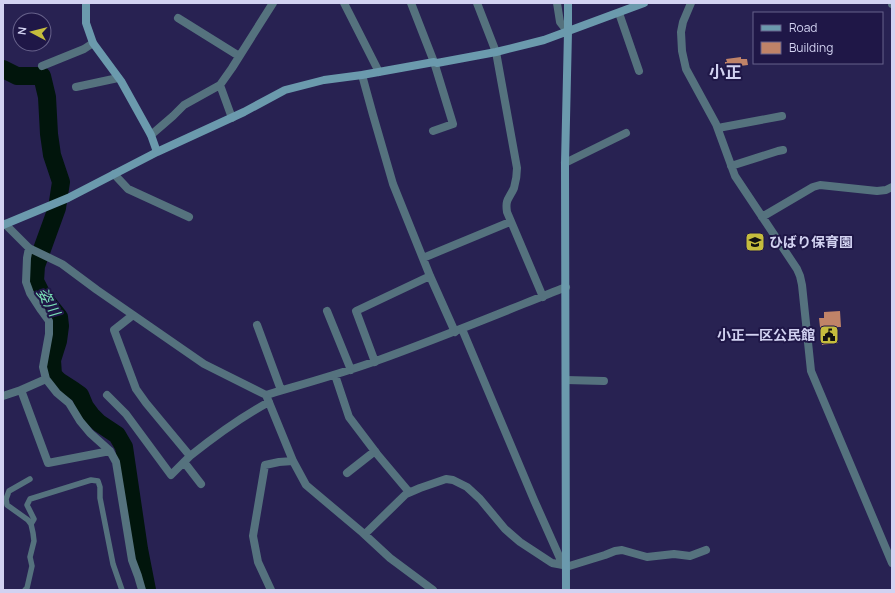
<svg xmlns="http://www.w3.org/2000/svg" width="895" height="593" viewBox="0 0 895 593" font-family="Manrope,'Noto Sans JP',sans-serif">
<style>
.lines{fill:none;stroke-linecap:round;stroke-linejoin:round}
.river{stroke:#01150c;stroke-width:18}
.building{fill:#c08368}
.lane{stroke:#55727e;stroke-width:5.5}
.street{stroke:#55727e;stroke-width:8}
.secondary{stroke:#6b9aad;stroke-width:8}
.labels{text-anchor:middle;stroke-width:4;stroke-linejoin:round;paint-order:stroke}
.poi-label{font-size:14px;font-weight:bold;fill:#d2d2f1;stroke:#1f1747;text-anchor:start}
.water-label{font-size:15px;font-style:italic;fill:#79dfb5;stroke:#1f1747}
.quarter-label{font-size:16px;font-weight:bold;fill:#d2d2f1;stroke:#1f1747}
</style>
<rect width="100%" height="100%" fill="#282252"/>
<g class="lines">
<path class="river" d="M3,69L17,76H42L47,97L49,134L52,155L61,182L57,208L36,266L35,281L43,297L59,317L60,326L58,341L52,360L53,375L59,381L73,390L80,395L85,407L91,415L99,423L117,435L124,447L139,549L147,590"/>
</g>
<path class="building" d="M741,57V59H747L748,65L740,66V68L728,69L727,67L725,68V62H727L726,59Z
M840,311L841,327H837L838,343L822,345L819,318H824V312Z"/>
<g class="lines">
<path class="lane" d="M31,524L34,519L27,505L30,499L91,480L98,481L100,487V498L113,564L122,590
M25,590L27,588L32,566L30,557L34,541L33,533L31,524L28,520L7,505L6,499L9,491L30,479"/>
<path class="street" d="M344,3L379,72
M411,3L434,62L453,124L433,131
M477,3L496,52L517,168C517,175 516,181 514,188C509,199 505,199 507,212L543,297
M557,3L560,22L568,32
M691,3L683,22L681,32L682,51L686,69L716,124L735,176L797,269L800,276L802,285L811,371L892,563
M892,3V4
M619,13L639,71
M178,18L239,56
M42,66L84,49L93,43
M362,75L373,115L393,184L430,276L455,332
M220,85L232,118
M76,87L118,78
M718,128L782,116
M151,135L173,116L184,105L220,85L232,68L273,3
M565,163L626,133
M731,166L778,151L783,150
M114,174L128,189L189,217
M762,217L813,187L820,185L877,191L886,190L892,187
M5,224L29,248L62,264L97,290L204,364L266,395L293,461L306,485L363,533L390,558L433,590
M29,248L27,258L26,282L30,293L41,310L49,321V334L43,367L46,379L57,393L69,403L80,421L90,433L110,451L116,462L132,560L138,576L142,590
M423,258L510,222
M327,311L351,370
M133,315L114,330L136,389L146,403L190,456C215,436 241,417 269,402
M257,325L281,390
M462,329L534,500L563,565L566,567L605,555L615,551L622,550L647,557L674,554L690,556L706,550
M375,362L356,311L430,276
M335,375L349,417L377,454L409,492
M566,380L604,381
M21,390L46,379
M107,395L126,414L171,475L190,456
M266,395C303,384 340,374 376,361C440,338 503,312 566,287
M3,396L21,390L48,463L110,451
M184,462L201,484
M347,473L375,451
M365,534L406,494L420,488L446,479L453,480L467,487L480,499L505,529L520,542L552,563L563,565
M271,590L258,562L253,536L265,465L279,462L293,461"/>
<path class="secondary" d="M86,3V23L93,43L121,81L151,135L157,152
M3,225L68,198L157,152L244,112L285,90L324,80L362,75L434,62L437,63L496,52L544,40L644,3
M566,590L565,163L568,32V3"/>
</g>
<defs>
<g id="school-square" transform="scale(1)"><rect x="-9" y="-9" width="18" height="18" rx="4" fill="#c5bc3d" stroke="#1f1747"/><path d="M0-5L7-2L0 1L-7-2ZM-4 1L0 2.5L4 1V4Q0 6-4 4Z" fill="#111"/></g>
<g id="civic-square" transform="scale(1)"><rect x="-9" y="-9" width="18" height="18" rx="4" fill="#c5bc3d" stroke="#1f1747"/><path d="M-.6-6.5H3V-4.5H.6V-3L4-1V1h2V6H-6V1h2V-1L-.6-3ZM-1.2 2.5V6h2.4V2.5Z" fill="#111"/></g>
</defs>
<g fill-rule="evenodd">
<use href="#school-square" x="755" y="242"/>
<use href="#civic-square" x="829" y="335"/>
</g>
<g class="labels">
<g class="poi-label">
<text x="769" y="247">ひばり保育園</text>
<text x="815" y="340" text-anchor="end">小正一区公民館</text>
</g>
<g class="water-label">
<text transform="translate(48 302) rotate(60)" y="5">姿川</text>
</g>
<g class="quarter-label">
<text x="725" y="78">小正</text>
</g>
</g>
<rect width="895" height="593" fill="none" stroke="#d2d2f1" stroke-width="8"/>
<rect x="753" y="12" width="130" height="52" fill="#1f1747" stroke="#67628b"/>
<rect x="761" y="25" width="20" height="6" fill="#6b9aad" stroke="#67628b"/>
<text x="789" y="32" font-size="12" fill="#d2d2f1">Road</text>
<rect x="761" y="42" width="20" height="12" fill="#c08368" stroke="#67628b"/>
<text x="789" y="52" font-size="12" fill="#d2d2f1">Building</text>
<g transform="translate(32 32) rotate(277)"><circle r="19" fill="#1f1747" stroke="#67628b"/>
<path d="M0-3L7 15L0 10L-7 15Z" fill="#c5bc3d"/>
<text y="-6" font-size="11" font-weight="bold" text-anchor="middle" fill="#d2d2f1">N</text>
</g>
</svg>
